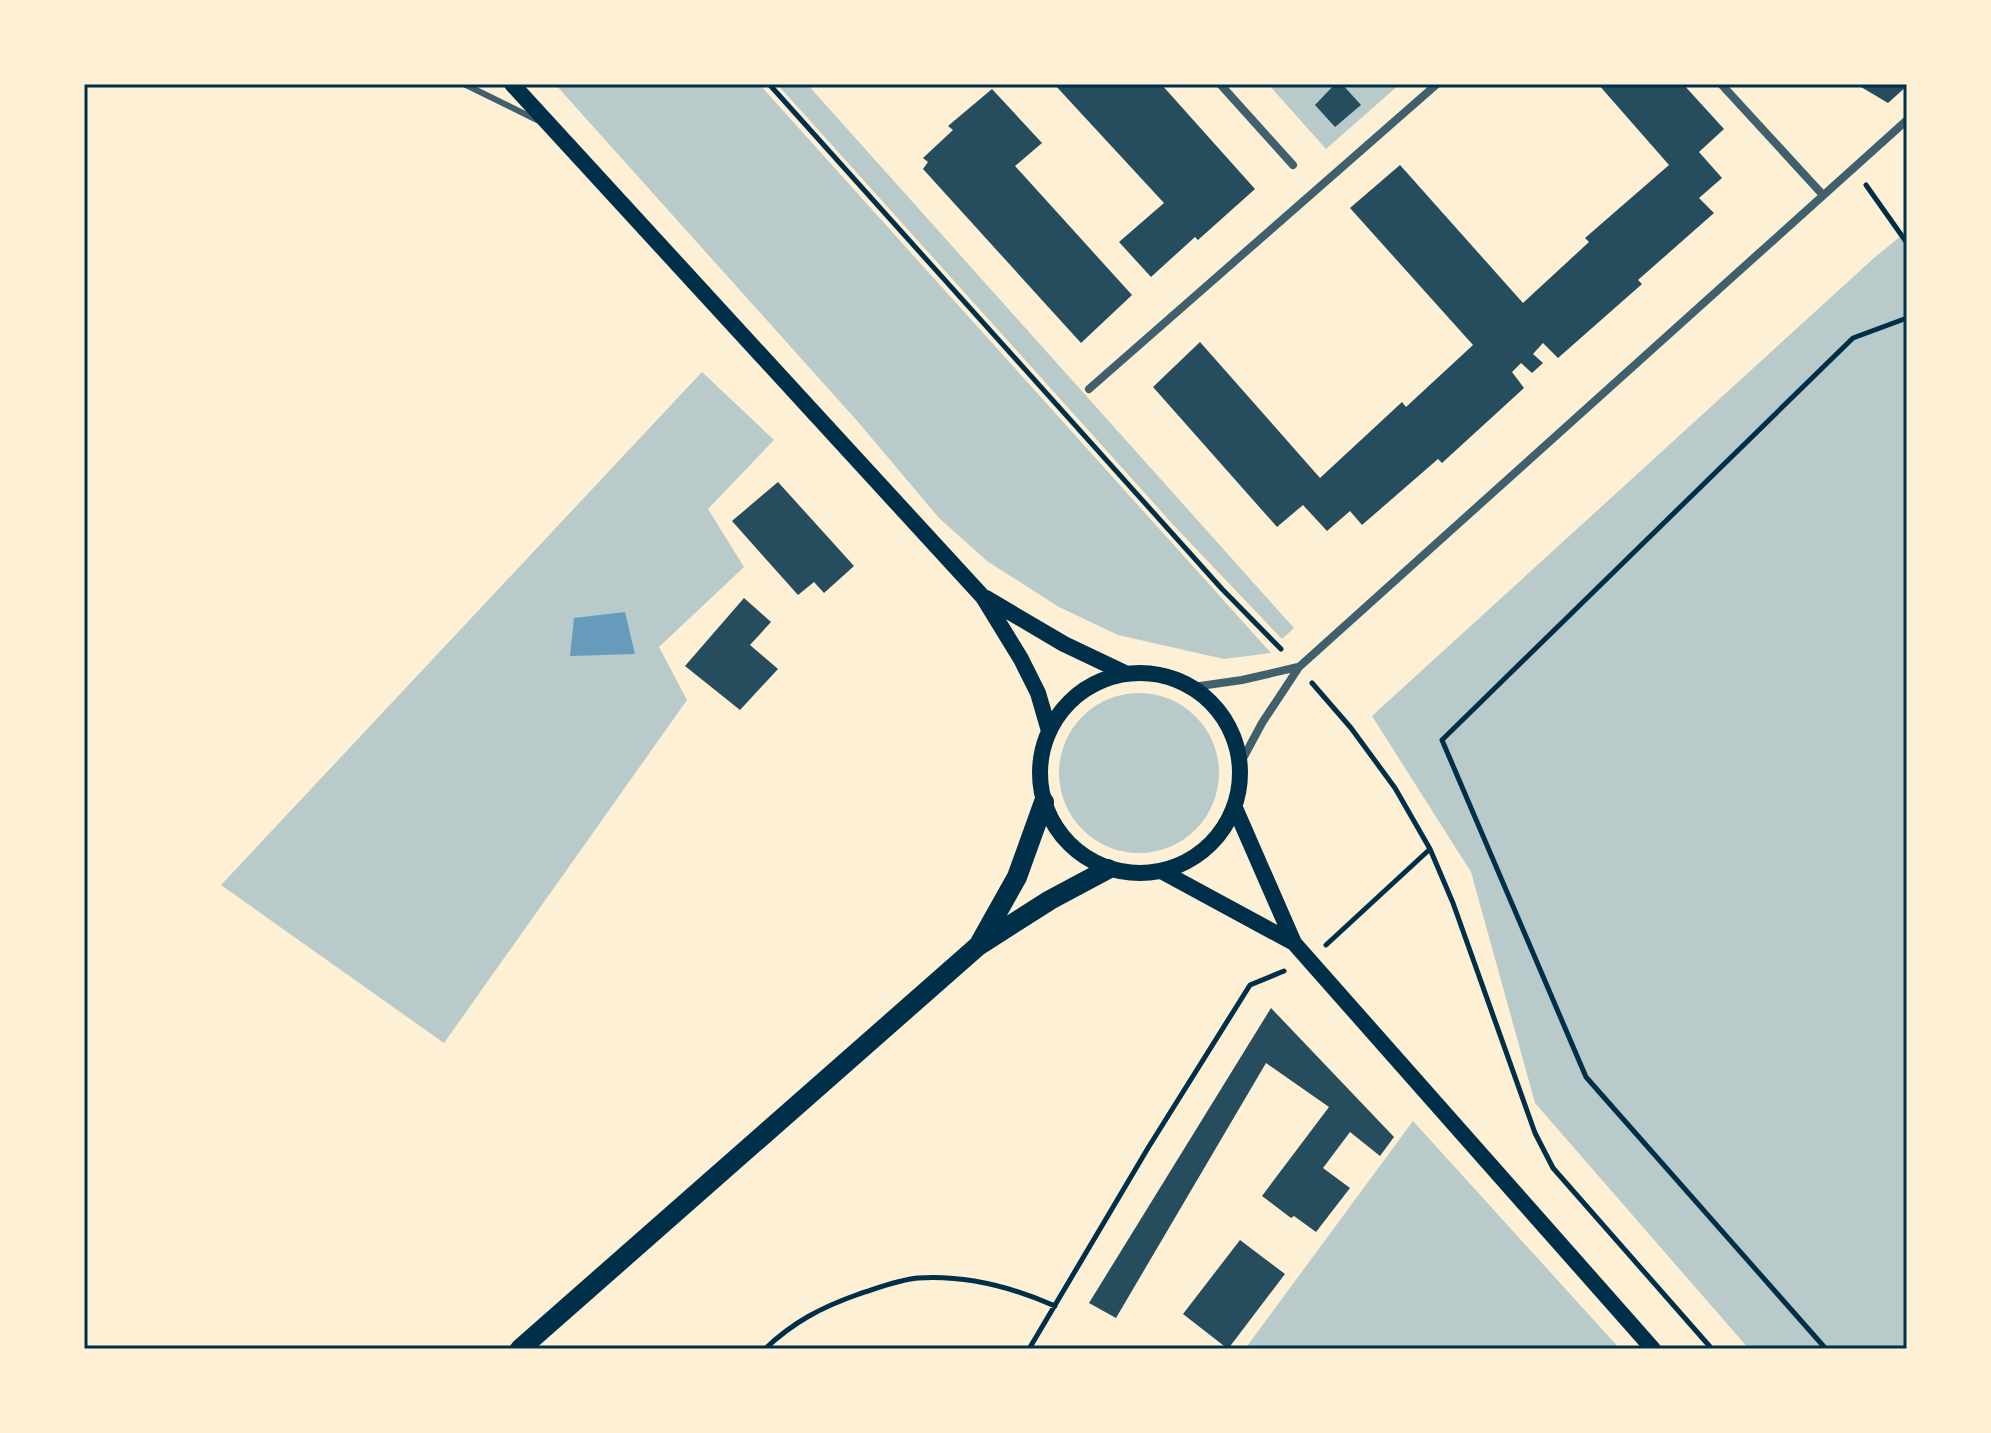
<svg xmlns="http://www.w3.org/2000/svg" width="1991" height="1433" viewBox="0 0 1991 1433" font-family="'Times New Roman',serif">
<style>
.green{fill:#b9caca}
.water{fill:#669bbc}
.building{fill:#264d5e}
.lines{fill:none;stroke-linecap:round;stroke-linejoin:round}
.path{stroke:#003049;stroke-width:5}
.service{stroke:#3f606c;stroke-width:6}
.minor{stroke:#3f606c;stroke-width:8}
.secondary{stroke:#003049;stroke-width:16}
.primary{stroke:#003049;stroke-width:20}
.neatline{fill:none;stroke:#003049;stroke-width:3}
</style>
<rect width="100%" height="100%" fill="#fdf0d5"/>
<path class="green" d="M555,84H759L1271,653L1224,659L1118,635L1059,607L987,561L939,518L859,423Z
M777,84H807L1294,628L1282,639L1178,530Z
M1268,84H1400L1326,149Z
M1907,231V1349H1749L1535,1103L1471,872L1372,716L1874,258Z
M702,372L774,440L708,509L744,567L659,647L687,700L444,1043L221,885Z
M1059 773a80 80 0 1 1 160 0a80 80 0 1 1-160 0Z
M1413,1121L1620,1349H1245Z"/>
<path class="water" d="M625,612L635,654L570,656L574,618Z"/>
<path class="building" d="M1054,84H1161L1255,189L1198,240L1195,237L1151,277L1119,242L1164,203Z
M1335,84H1342L1361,105L1335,127L1315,105Z
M1598,84H1683L1724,129L1699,152L1722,178L1699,198L1714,213L1638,280L1642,284L1558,358L1543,343L1533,354L1543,363L1532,373L1521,363L1512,372L1524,388L1442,463L1438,459L1362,525L1350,511L1327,531L1303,505L1277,527L1153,387L1200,342L1320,478L1402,402L1406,407L1473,345L1350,208L1400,165L1523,303L1589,242L1585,238L1669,165Z
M1856,84H1907V86L1888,103Z
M992,89L1042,143L1015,166L1132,295L1081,343L923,169L928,162L923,158L953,130L948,126Z
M778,482L854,566L824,593L814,582L798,595L732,521Z
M744,598L771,622L750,645L778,669L740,710L685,666Z
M1271,1008L1394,1137L1380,1156L1350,1132L1323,1168L1350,1188L1316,1232L1294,1216L1291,1218L1262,1196L1329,1107L1266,1063L1116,1318L1089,1303Z
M1240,1240L1285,1274L1228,1349L1183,1314Z"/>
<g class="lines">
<path class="path" d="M769,84L1222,589L1281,649
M1866,185L1907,243
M1312,683L1351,728L1395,788L1430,849L1453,903L1535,1133L1553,1168L1712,1349
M1326,945L1430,849
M765,1349C793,1322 822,1307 859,1294C878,1288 897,1280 918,1278C965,1275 1012,1287 1055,1306
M1029,1349L1148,1148L1250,985L1284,971
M1826,1349L1586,1077L1442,740L1853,338L1907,318"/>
<path class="service" d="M464,84L537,120"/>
<path class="minor" d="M1220,84L1293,165
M1721,84L1823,195
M1089,389L1437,84
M1193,687L1242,680L1298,667
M1240,764L1262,723L1299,667L1907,120"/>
<path class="secondary" d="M512,84L983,597L1021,659L1038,693L1049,731
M986,598L1064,644L1125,673
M1040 773a100 100 0 1 1 200 0a100 100 0 1 1-200 0Z
M1235,808L1294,943L1653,1349
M1163,872L1294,943"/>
<path class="primary" d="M980,943L1017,877L1044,802
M520,1349L978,946L1050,900L1108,869"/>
</g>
<rect width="1991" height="1433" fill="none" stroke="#fdf0d5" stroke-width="172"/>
<rect x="86" y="86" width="1819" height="1261" class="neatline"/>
</svg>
